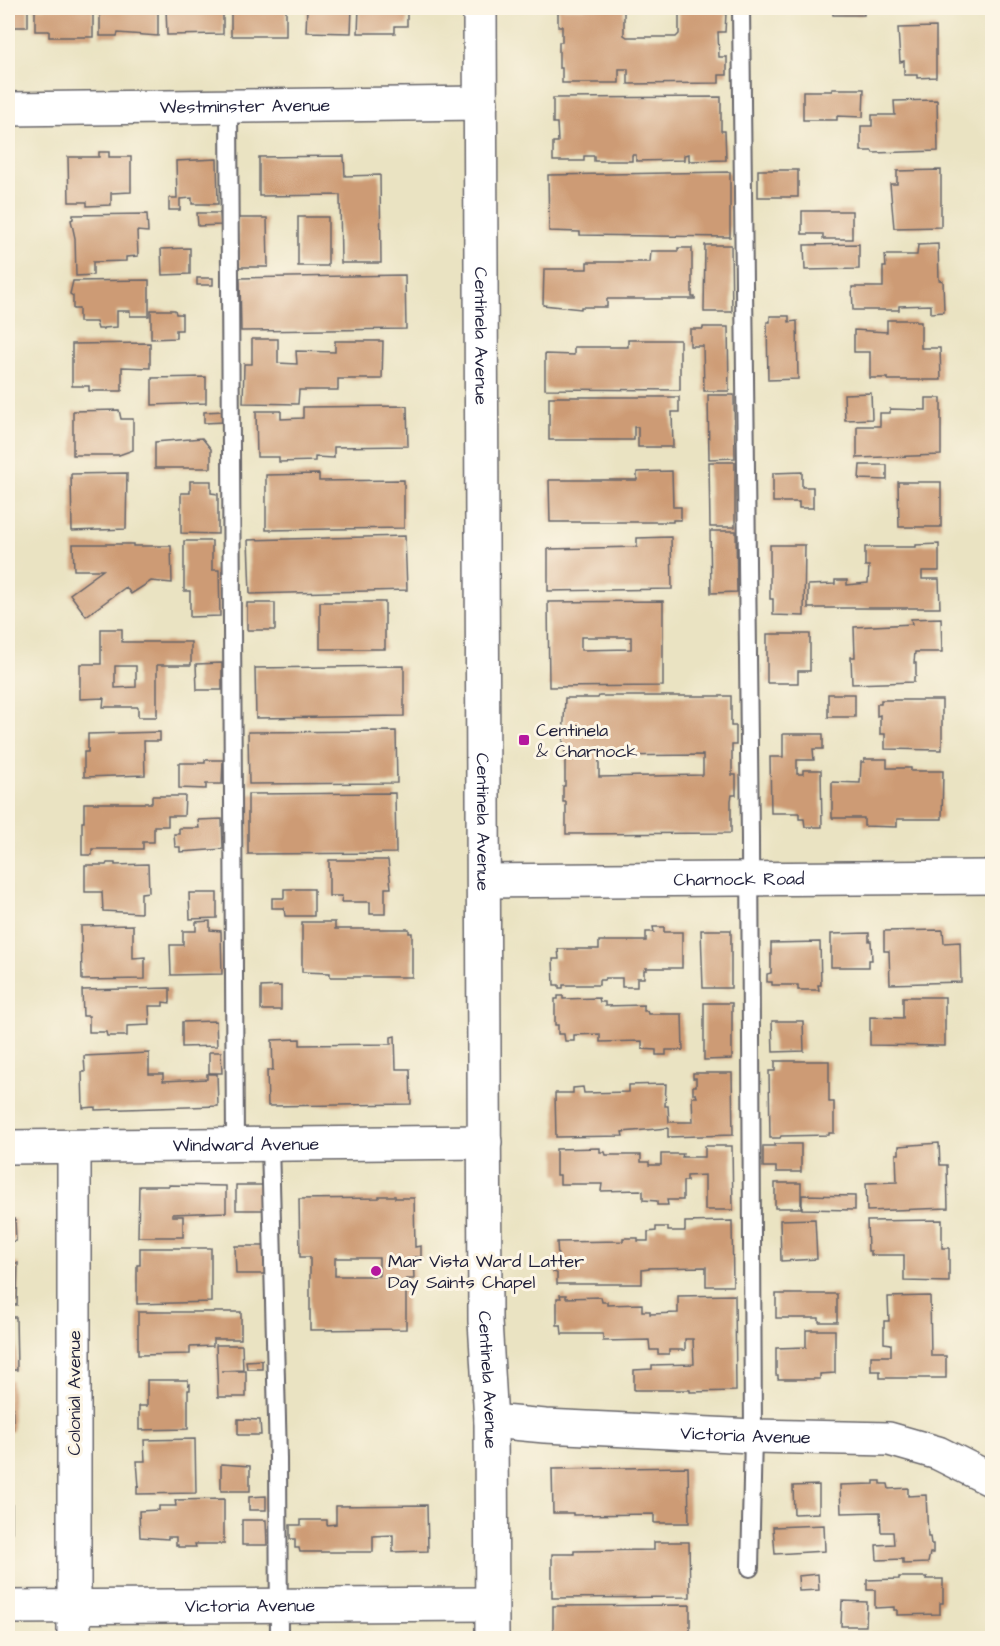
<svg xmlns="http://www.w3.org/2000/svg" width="1000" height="1646" viewBox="0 0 1000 1646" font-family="'Architects Daughter',sans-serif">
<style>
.building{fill:#cd9b75;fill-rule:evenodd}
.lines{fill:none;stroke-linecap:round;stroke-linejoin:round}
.service-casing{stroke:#68666a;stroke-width:20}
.minor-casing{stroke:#68666a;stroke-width:36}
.tertiary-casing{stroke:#68666a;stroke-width:36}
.secondary-casing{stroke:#68666a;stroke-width:36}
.service{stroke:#fff;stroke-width:16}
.minor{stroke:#fff;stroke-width:33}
.tertiary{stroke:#fff;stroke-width:33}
.secondary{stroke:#fff;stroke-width:33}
.poi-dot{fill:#b5179e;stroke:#fcf5e5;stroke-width:2}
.labels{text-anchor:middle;stroke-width:6;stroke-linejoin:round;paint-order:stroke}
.street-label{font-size:18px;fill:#22223b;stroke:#fcf5e5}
.poi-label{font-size:18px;fill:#22223b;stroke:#fcf5e5;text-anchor:start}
</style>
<rect width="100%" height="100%" fill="#fcf5e5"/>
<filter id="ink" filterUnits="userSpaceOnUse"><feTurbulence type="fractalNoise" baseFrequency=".0167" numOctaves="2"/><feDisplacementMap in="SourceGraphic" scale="12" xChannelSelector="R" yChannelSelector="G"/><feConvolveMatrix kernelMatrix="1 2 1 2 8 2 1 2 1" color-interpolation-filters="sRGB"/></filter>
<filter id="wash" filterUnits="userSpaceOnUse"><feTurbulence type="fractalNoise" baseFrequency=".008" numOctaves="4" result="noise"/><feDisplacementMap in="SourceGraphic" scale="24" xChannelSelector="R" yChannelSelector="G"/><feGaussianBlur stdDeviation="1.35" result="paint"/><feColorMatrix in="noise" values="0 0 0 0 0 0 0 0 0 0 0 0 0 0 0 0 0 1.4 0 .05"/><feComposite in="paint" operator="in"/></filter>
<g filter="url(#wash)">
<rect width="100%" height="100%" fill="#eae3c2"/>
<g id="blocks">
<path class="building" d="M8,8H28V27H8Z
M35,8H93V37H49V31H35Z
M100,8H117V11H123V8H158V36L118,33L117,36H100Z
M166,8H223V34L167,35Z
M231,8H286V36H231Z
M307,8H352L351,33L306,32Z
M359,8H407V26H395V33H358Z
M558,8H624V35L627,37H676L679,34V8H719V13H726L725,32H718L719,57H727V75H719V83L628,84V69H619V83H562V68H559V42H562V26H558Z
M832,8H864V15H833Z
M936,27V77L917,78V75H904V61L900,62L898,28Z
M832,89H864L863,117L837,116V120H803V91H832Z
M721,97V131H725L726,160L689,161V154L684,155V160L636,161V155H632V161H594V156H584V161H553V142H558L557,123H553V98Z
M937,100L938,151L873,153L872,151H861V126H872V115H895L894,101Z
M99,152H109V157H131V192L111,193V205L87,206V202H69L68,157H99Z
M344,156L345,176L380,175L381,263H341L340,195L259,196V157Z
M217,159L218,204H192V198L180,199V210H169V198H177L176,161Z
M758,170H798V197H758Z
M941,170V227L894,228L890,184H897V171Z
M730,172V237L580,235V232L549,231L548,175Z
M802,211H852V239H823V234H802Z
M197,213H220L221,225L198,226Z
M147,214L148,232L137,231L138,256L126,257V261L93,262V275L76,276L75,238L71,220L73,219V215Z
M298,217H328V266H298Z
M238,218H267L268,267H239Z
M859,244V269L805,270L804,245Z
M938,244L939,280L943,281L944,312L931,313V305L899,306V310H853L852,287H883V267H886L885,255H917L918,245Z
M705,245H731L732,312H704Z
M190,248V274L162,275L161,249Z
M678,248H692V297H695V299H607V307H581V309L543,305L544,269H587V262H650L651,251H678Z
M405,275L406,329L241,331L240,278Z
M197,278H213V285H197Z
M149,280V316H130V311H117V327L103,328V329H98L96,322H79V309H73V296L70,294L73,281Z
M151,310H175L176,314H182V330H176V338L151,339Z
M770,316H789V322L797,321L798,379L768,380L767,322H770Z
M887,320H916V322H921V348H940L941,380H888V378H870V352H854V330L887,332Z
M703,327H728L729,391H704L703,346H690V329H703Z
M252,339H278V363L297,364L296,351L335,352V341H383L382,379H338V390H299L298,404L243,403L244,364H252Z
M628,340H680V390L545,389V354L574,355V347H628Z
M150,343V368L122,367V391H89V386H72V344Z
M206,377V403L152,405V378Z
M871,393L872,419L845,420L844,394Z
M708,395H734L735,458L709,459Z
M549,397H679V412H672L673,447H638V427H634V440H549Z
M926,398H941V455L857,458V426H880V413H890V409L926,410Z
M407,406L408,446L334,447V458L315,457V461L279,462V457H257L256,411H281V419L303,418V407Z
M119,410L121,419H133V450L119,455H73V411Z
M224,411V422L204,423V412Z
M202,438L211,449V468H155V442Z
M709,462H735V527H710Z
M860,465H887V480L859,479Z
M672,471L673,507H681V520H673V522H550L549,480H637V472Z
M802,472V487H813V508H799V502H773V473Z
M127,473L126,529L72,531L71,474Z
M319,474V481L404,480V528L266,530V475Z
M190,481H211V493L218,494V534L181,533V493H190Z
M898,482H941V527H899Z
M710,531H736L737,592L711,593Z
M405,536L407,590L250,594L248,540Z
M671,537L672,589L548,591V549L637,547V538Z
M184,541H212V570H219L220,616L190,617V591H184Z
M73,544H133V546H171L172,583L151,581L131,594L126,587L86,616L70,594L103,570H74Z
M939,544V571H922V579H939L940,608H808V585L835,584V580H847V585L868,583L869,566H865V547H916V545Z
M770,545H805L804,616L773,615V599H770Z
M663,601V686L549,687L548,602ZM581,637H631V649L581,650Z
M320,602H385V649H320Z
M247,603H275V630H247Z
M941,618L942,652H915L914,663H916V676L914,677V682L852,684L851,657H855L854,627L912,624L911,619Z
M101,629H122V642H191V665H157V717H138V707H103L104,698L80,699V664H101ZM115,666H136V687L115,688Z
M767,634H810V671H798V683H767Z
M222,663V690H197L196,664Z
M404,666V716L256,718L255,668Z
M828,694H855V717H828Z
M599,696H731V726H736V745H732V775H736V795H732L731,800V833L566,834V802H563V786H565V745L563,744L565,698H598ZM703,755V775L599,777V756Z
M881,700H942V750L885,749V734H880V715L877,716V704H881Z
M396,731L397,783L249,784L248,732Z
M160,732V741H144L145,775L84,777V752H88V734Z
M783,734H823V749H813L814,760H797V774H803V770H821L822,827H805L804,819H799V813H771L770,757H783Z
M864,759H887V768H911V771H943L942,819H897V827L864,826V818H832V782L860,783L861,762H864Z
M205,760H223L222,784H206V789L179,788V763H205Z
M395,793L396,853L248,854V794Z
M152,796H185L184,816H168V826H154V842H143V849H92V855H82V822H84V803H152Z
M222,819L223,849L180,852V847H175L174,834H179V828H199L198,820Z
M329,860H388L391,888H385V914H370V902H341L342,896H329Z
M107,863H115V865L148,864L149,892L141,893V913L103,911L102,892H85V865H106Z
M284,889H314V916H285L284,908H272V898H284Z
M189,893H217V918L190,919Z
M210,921V930L221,931L222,974L171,975L170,945H183V931H196V922Z
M302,922H335V929H409V933H412V977H330V973L302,972Z
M133,925V958L145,957V979L82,980L81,926Z
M653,927H664V932H682V968H646L647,970H644V978H637V987H622V978H605L604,980H599V985H563V988H559V985H554L553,959H559L558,949H599V941H646V932H654Z
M701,930H731V988H703Z
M943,930L944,943L960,942L961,982L890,984L889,951H884V931Z
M869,933V941H871L872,960H869V967H831V934Z
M820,942L821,985H818L819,990H798V985H772V982H767V974L771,973V943Z
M281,986V1010H261V987Z
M170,988V1003L163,1002V1006H149L150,1025L127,1026V1036H107L106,1032H89V1016H83L82,990Z
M558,996H563V999L599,998L600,1002H605V1006L644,1005V1011H647L648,1014H682L683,1050H666V1055H656V1050L642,1049V1041L600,1042V1034L574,1035V1041H565L564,1034H558V1025H555V999H558Z
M903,997H945V1046L870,1045V1017L903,1018Z
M704,1003H732V1059L704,1060Z
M216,1021L217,1046L182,1047V1022Z
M772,1021H803L804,1051L773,1052Z
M395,1036L396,1069H410L411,1104L268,1106L267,1070H273L272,1040L300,1039V1045L391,1044V1037Z
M209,1052H221L222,1073H209Z
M149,1053V1074H163V1081L207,1079V1074H217L218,1106L95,1110V1107L83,1108L82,1072H85L84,1056Z
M775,1061H829V1102H834V1133H829V1135L781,1136L780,1138H770L769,1071H775Z
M693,1073H732L733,1135L668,1137V1128L622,1132L623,1136L556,1137L555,1093H573V1088L583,1087L584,1093L629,1092V1085L666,1084L665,1106H668L669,1122H693L692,1097H697L696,1094H693V1086H696V1078H693Z
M939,1143L940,1165H947L948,1208L867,1211L866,1183L897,1182L896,1154H899V1146Z
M775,1144H801V1172H776V1167H763V1146H775Z
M705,1146H732L733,1210H705V1175L687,1176V1181H683V1200H667L668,1205H657V1201L643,1200V1191L640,1190L601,1191L602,1184H560V1175H556V1149L600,1148V1152H605L606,1155H641V1162H649V1165H661V1154H683L682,1157H705Z
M775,1183H801V1208H775Z
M169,1185L226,1186V1212L172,1214V1216H183V1237H138L139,1186H169Z
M236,1185H264V1210H236Z
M802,1195L855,1196V1210L802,1209Z
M379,1196H395V1198H414L415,1247L421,1246V1257H413L414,1279H406V1329L310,1330V1257H300L299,1199L379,1198ZM335,1258H379V1276H335Z
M8,1219H15L16,1241L8,1242Z
M815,1219L817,1259L781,1261L780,1220Z
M942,1220V1248H949V1282L904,1281V1255H871V1251H868L867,1221Z
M732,1221L733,1286H706V1267L649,1268V1269L642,1270V1284H557V1273L553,1272V1259H558L557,1242L623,1241V1238H638V1241H648V1232L656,1231V1227H668V1231H685V1222Z
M235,1246H266L267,1274H236Z
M140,1248H211V1302L137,1304V1265H140Z
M8,1263H18L17,1305H8Z
M776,1294H837V1322H819V1318H776Z
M560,1295H566V1298L601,1297L602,1302H607V1305L642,1304V1311H650V1314L678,1313V1296L735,1295L736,1391L690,1392V1390H634V1370L652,1369V1365L694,1364L693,1339H685V1350H669V1354H658V1350H650L649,1340L603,1341V1334H562L561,1325H557V1298H561Z
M930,1296L931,1356H946V1378H880V1371H871V1356H891V1344L884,1343V1321H889L888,1297Z
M138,1312H241V1339H213V1346L190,1347V1354L138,1355Z
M8,1317H16L17,1370H8Z
M806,1330H835V1373L820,1374V1379H778V1375H776V1348L806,1347Z
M216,1345H242L243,1370L221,1371H246V1397H218Z
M262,1360V1369H247L246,1361Z
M8,1380H12L13,1431L8,1432Z
M147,1380H188V1385L190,1384V1390H188V1429L139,1430V1406H147Z
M238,1419L260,1420L261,1435H238Z
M195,1439L196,1493L137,1494V1486L139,1487L137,1461H145L144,1440Z
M221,1464L250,1466V1491H221Z
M688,1467L689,1523H654V1514L573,1515V1513H553L552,1469Z
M874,1481H881V1484H888L889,1489L908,1488V1496L926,1495L928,1537H930L931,1544H933V1553H930L928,1563L903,1564V1559L877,1560L876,1545L894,1544L893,1532H881L880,1512L841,1513L840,1485L874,1484Z
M819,1485V1513L794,1514L793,1486Z
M266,1496V1510H249V1497Z
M224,1499V1544H195L196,1547H178V1545H176V1537H168V1539L140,1537L139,1511L159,1510V1506H176L175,1500Z
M12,1505V1532H8V1506Z
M427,1505L428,1551L393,1552V1535L373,1536V1552H300L299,1548H295V1539H290V1525H301V1520H327V1525L336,1524V1506Z
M242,1520H266L267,1545H242Z
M824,1525L825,1551L775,1554L773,1527Z
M654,1542H689L690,1597L552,1598V1554H574V1551L654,1550Z
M818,1574L819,1590L799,1591L798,1576Z
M899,1577H927L926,1579H943V1603H940V1614L897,1615V1610H894V1607L875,1608V1590H867V1580L899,1579Z
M842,1601L867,1602L866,1626H841Z
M690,1605V1638H553V1606Z
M942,1632V1634H956V1638H871V1633Z"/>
</g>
</g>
<g filter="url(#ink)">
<use href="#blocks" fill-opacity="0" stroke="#68666a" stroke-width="1.5"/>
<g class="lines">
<g class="service-casing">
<path id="service" d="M741,8L750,839L753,1436L750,1568
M229,106L235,1144
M270,1144L278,1458L279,1638"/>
</g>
<g class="minor-casing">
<g id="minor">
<path id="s1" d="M8,109L481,103"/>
<path id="s2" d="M484,881L992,877"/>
<path id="s3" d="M8,1147L485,1142"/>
<path id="s4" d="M491,1421L545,1426L753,1436L889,1439L938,1453L992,1480"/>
<path d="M74,1638V1148"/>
</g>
</g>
<g class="tertiary-casing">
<g id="tertiary">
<path id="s5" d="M8,1607L491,1604"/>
</g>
</g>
<g class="secondary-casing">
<g id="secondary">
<path id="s6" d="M480,8L485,1321L491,1421L492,1638"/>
</g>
</g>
<use href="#service" class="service"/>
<use href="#minor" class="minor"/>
<use href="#tertiary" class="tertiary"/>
<use href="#secondary" class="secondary"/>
</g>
</g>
<g class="poi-dot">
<rect x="518" y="734" width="12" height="12" rx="3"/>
<circle cx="376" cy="1271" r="6"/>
</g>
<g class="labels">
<g class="street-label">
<text dy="6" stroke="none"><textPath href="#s1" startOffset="237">Westminster Avenue</textPath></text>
<text dy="6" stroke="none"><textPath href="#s6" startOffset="328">Centinela Avenue</textPath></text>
<text dy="6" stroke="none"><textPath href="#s6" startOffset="814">Centinela Avenue</textPath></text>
<text dy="6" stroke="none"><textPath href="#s2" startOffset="255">Charnock Road</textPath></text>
<text dy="6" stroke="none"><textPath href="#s3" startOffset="238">Windward Avenue</textPath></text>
<text dy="6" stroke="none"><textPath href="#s6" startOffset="1372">Centinela Avenue</textPath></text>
<text transform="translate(74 1393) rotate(-90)" y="6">Colonial Avenue</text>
<text dy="6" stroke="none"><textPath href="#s4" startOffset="255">Victoria Avenue</textPath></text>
<text dy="6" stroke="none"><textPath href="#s5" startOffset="242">Victoria Avenue</textPath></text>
</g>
<g class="poi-label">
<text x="536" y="736">Centinela<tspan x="536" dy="21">&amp; Charnock</tspan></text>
<text x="388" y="1267">Mar Vista Ward Latter<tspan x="388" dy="21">Day Saints Chapel</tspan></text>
</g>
</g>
<rect width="1000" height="1646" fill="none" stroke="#fcf5e5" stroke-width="30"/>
</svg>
